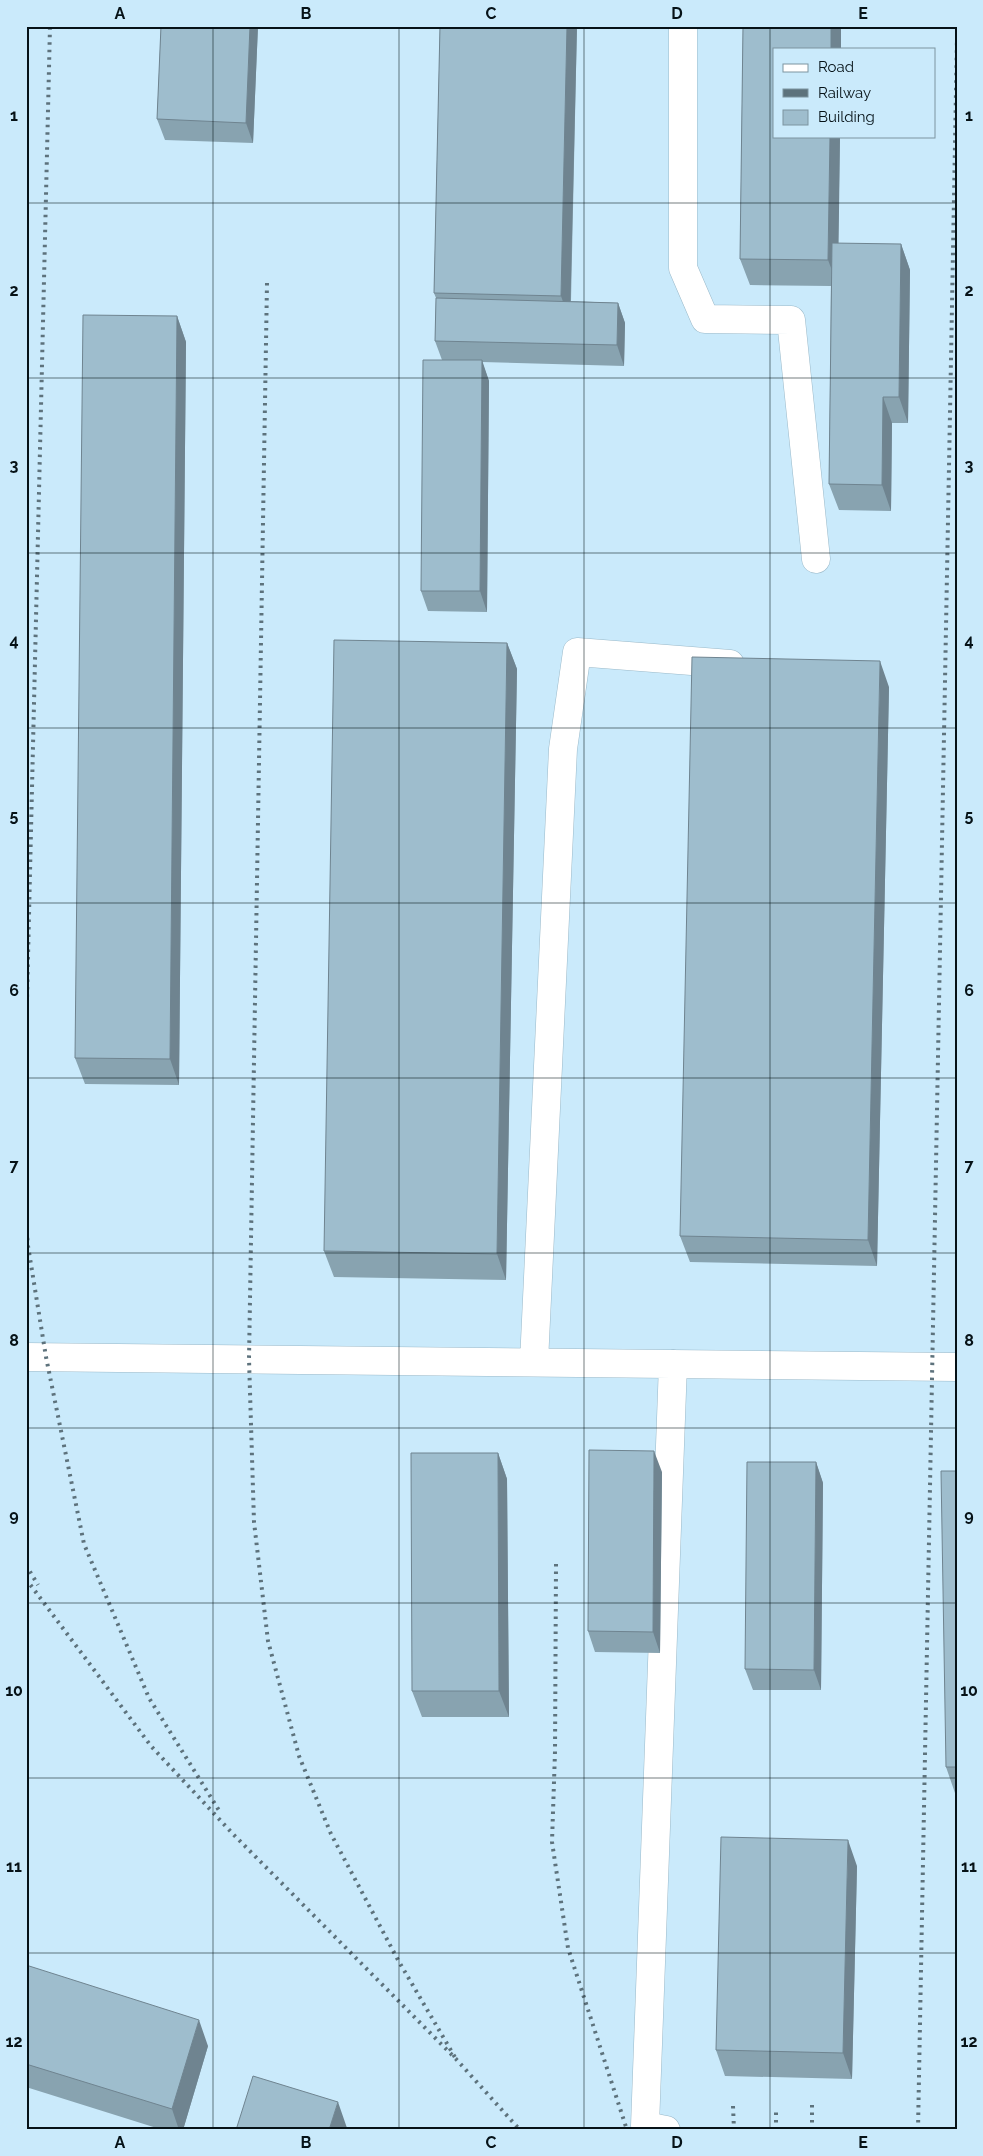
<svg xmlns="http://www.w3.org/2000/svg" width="983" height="2156" viewBox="0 0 983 2156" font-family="Raleway,sans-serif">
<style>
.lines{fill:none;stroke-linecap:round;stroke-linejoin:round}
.minor-casing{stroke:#9ab9c9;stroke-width:29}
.minor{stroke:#fff;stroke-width:28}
.rail{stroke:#5d727c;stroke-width:4;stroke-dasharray:2.5 5;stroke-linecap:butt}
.wall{fill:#88a3b0}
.shaded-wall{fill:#6f8490}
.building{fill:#9ebdcd;stroke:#6f8490}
.grid{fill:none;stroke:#061217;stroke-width:1;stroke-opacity:0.55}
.neatline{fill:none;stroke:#061217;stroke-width:2}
.grid-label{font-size:16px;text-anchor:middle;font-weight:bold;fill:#061217}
</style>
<rect width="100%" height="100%" fill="#caeafb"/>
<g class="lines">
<g class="minor-casing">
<path id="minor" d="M683,26V268L705,319L791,320L816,559
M26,1357L957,1367
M534,1362L563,749L577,652L730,664
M666,2130L645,2126L673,1364"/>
</g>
<use href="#minor" class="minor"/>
<path class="rail" d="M267,283L249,1359L254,1522L268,1641L299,1756L331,1834L398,1960L456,2059
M26,1042L50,26
M26,1223L28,1246L46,1357L84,1544L149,1698L220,1812
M556,1564L555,1752L552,1842L568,1948L627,2130
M26,1565L38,1585
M26,1579L151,1746L233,1834L456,2059L520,2130
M733,2106L734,2130
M776,2130V2108
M812,2130V2105
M918,2130L957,37"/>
</g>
<path class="wall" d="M161,26H258L253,143L165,140L157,119Z
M440,26H577L571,301L618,303L625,323L624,366L482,362L489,381L487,612L428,611L421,591L442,360L435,341L436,298L434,293Z
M743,26H841V49H774V136H840L838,244H901L910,270L908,423H892L891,511L839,510L829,484L831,286L750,285L740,259Z
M177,316L186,342L179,1085L85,1084L75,1058Z
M507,643L517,669L506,1280L334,1277L324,1251Z
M889,687L877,1266L690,1262L680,1236Z
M498,1453L507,1479L509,1717H422L412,1691Z
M816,1462L823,1483L821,1690H753L745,1669Z
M957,1471V1793H955L946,1767Z
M662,1472L660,1653L595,1652L588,1631Z
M857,1866L852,2079L725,2076L716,2050Z
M26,1965L208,2046L183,2130H163L26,2087Z"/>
<path class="shaded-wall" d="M250,26H258L253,143L246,123Z
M567,26H577L570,322L561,296Z
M831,26H841V49H831Z
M830,136H840L838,286L828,260Z
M901,244L910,270L908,423L899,397Z
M618,303L625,323L624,366L617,345Z
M177,316L186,342L179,1085L170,1059Z
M482,360L489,381L487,612L480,591Z
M883,397L892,423L891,511L882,485Z
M507,643L517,669L506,1280L497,1254Z
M880,661L889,687L877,1266L868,1240Z
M654,1451L662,1472L660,1653L653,1632Z
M498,1453L507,1479L509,1717L499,1691Z
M816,1462L823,1483L821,1690L814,1670Z
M848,1840L857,1866L852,2079L843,2053Z
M199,2020L208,2046L183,2130H179L172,2109Z
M338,2102L347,2128V2130H329Z"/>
<path class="building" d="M161,26H250L246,123L157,119Z
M440,26H567L561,296L434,293Z
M743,26H831V49H774V136H830L828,260L740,259Z
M832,243L901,244L899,397H883L882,485L829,484Z
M436,298L618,303L617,345L435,341Z
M83,315L177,316L170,1059L75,1058Z
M423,360H482L480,591H421Z
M334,640L507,643L497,1254L324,1251Z
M692,657L880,661L868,1240L680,1236Z
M589,1450L654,1451L653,1632L588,1631Z
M411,1453H498L499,1691H412Z
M747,1462H816L814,1670L745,1669Z
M941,1471H957V1767H946Z
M721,1837L848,1840L843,2053L716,2050Z
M26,1965L199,2020L172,2109L26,2064Z
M253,2076L338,2102L329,2130H236Z"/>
<path class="grid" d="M213,26V2130M399,26V2130M584,26V2130M770,26V2130M26,203H957M26,378H957M26,553H957M26,728H957M26,903H957M26,1078H957M26,1253H957M26,1428H957M26,1603H957M26,1778H957M26,1953H957"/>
<rect width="983" height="2156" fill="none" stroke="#caeafb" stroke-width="55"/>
<rect x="773" y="48" width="162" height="90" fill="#caeafb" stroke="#7c94a0"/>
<rect x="783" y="64" width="25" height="8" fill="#ffffff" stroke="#7c94a0"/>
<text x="818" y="72" font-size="15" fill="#061217">Road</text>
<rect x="783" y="89" width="25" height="8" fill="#5d727c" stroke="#7c94a0"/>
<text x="818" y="98" font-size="15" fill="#061217">Railway</text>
<rect x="783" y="110" width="25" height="15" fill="#9ebdcd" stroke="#7c94a0"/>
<text x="818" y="122" font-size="15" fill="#061217">Building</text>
<rect x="28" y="28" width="928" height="2100" class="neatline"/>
<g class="grid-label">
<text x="120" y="19">A</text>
<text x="306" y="19">B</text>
<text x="491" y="19">C</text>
<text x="677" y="19">D</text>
<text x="863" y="19">E</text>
<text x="14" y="121">1</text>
<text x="969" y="121">1</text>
<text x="14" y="296">2</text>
<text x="969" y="296">2</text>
<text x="14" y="471">3</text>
<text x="969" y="471">3</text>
<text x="14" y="646">4</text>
<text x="969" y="646">4</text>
<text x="14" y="821">5</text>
<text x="969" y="821">5</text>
<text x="14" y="996">6</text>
<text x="969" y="996">6</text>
<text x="14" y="1171">7</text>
<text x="969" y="1171">7</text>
<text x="14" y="1346">8</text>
<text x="969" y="1346">8</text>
<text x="14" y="1521">9</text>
<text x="969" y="1521">9</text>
<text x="14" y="1696">10</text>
<text x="969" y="1696">10</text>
<text x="14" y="1872">11</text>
<text x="969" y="1872">11</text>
<text x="14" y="2047">12</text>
<text x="969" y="2047">12</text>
<text x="120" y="2148">A</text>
<text x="306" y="2148">B</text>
<text x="491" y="2148">C</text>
<text x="677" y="2148">D</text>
<text x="863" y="2148">E</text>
</g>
</svg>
